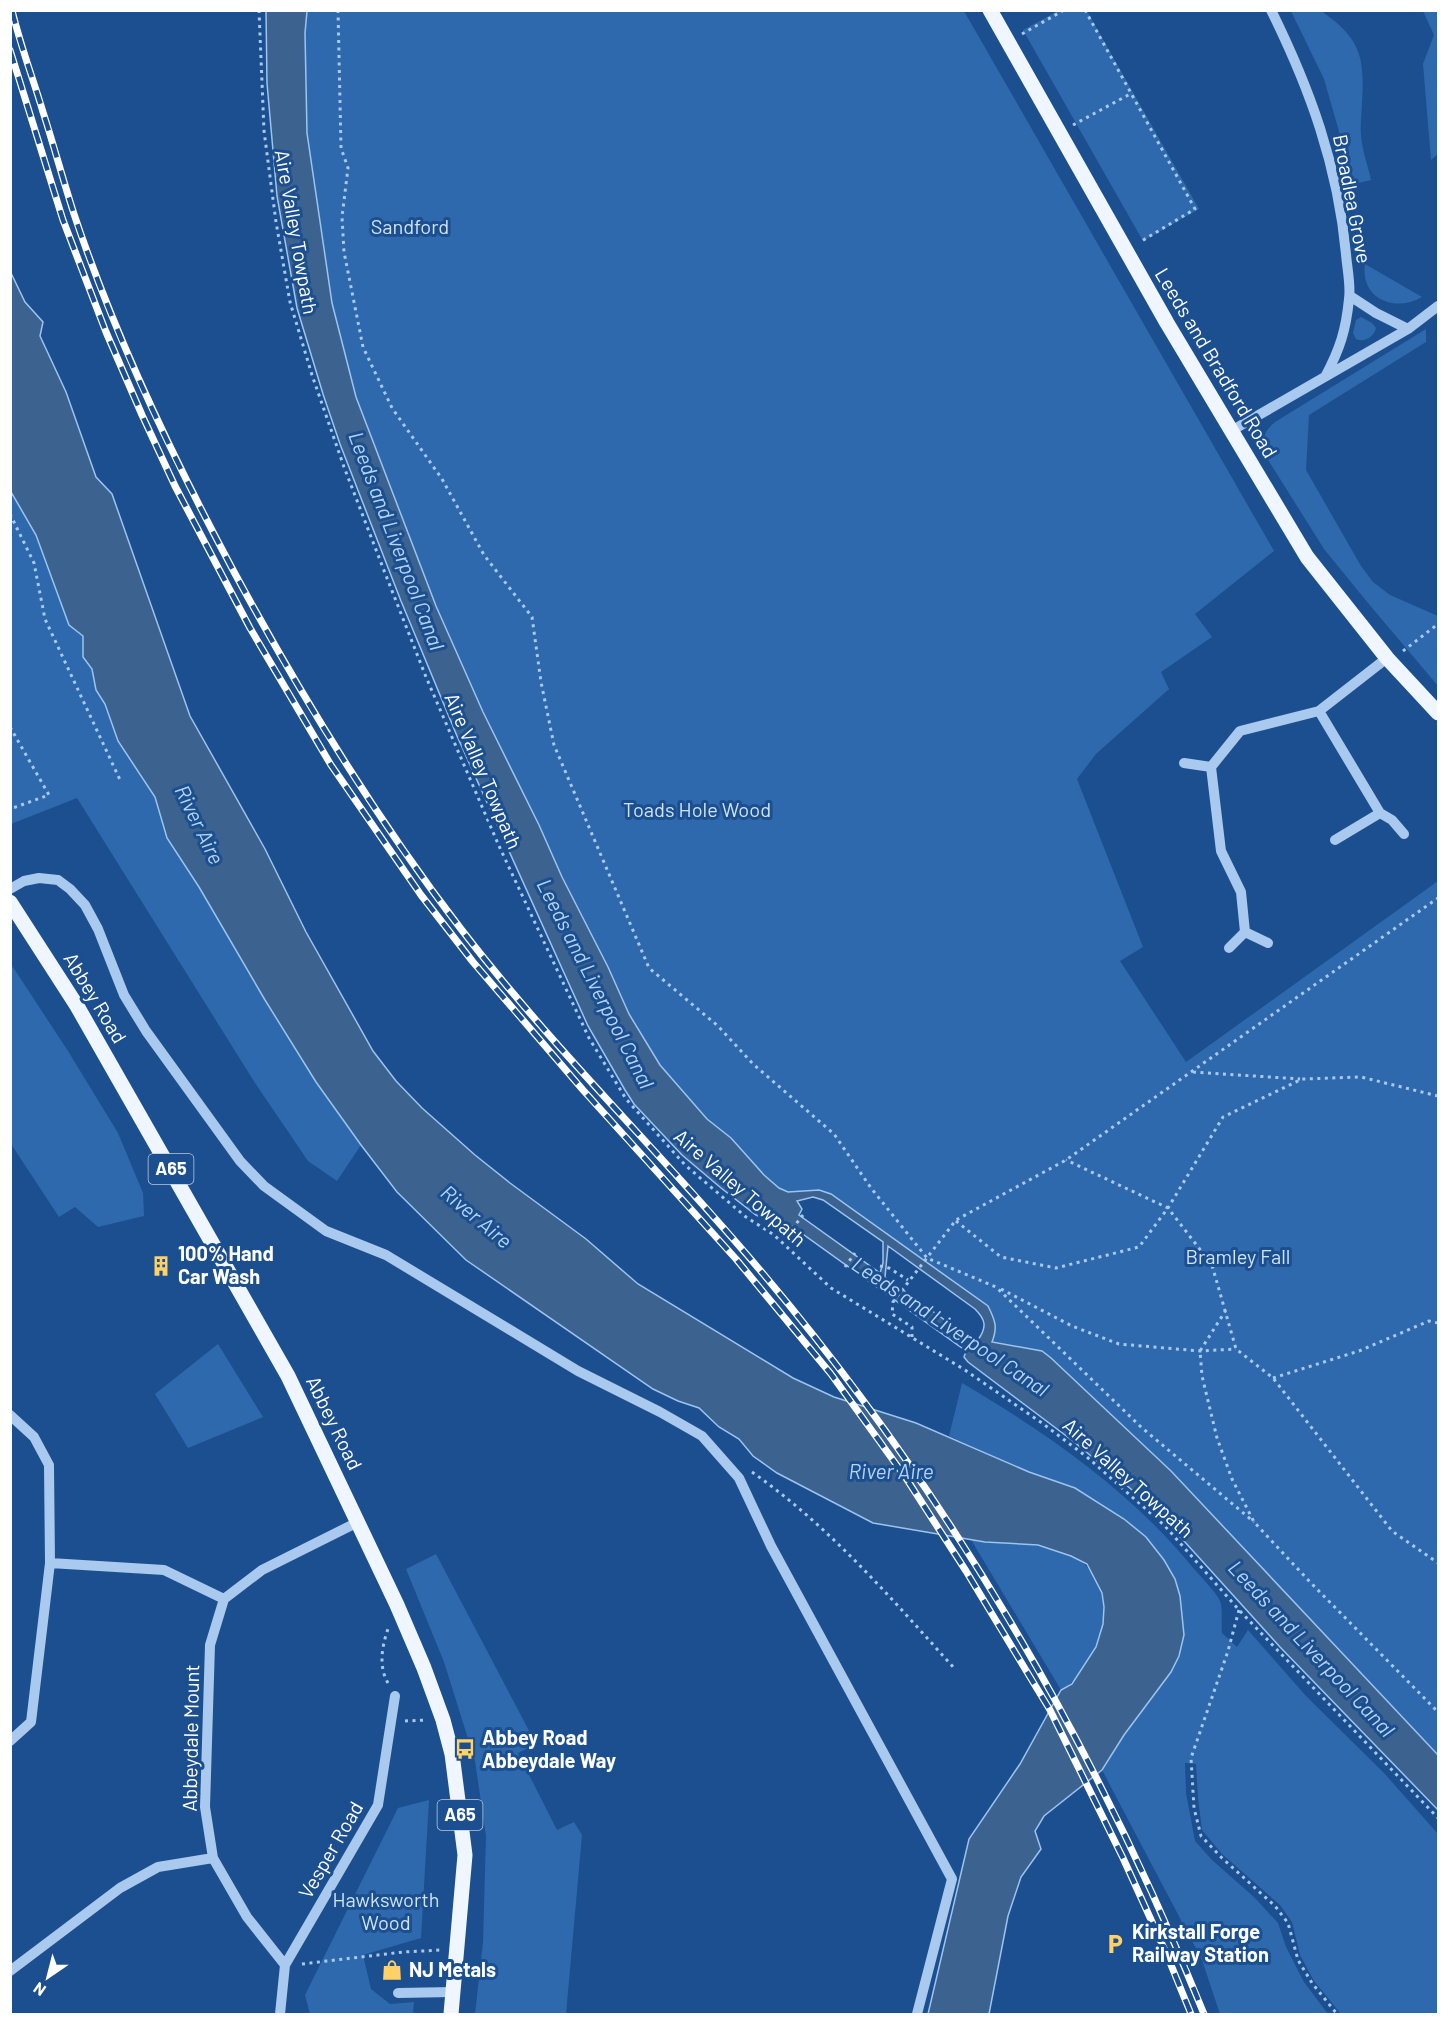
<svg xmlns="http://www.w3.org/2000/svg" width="1449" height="2025" viewBox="0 0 1449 2025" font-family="Barlow,sans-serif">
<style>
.green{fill:#2e69ad}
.water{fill:#3c6290;stroke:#9cc4f0;stroke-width:1.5;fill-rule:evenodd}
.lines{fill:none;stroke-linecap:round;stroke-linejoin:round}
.path{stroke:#a9c9ee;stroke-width:3;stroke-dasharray:3 4.5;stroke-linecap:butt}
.minor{stroke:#a9c9ee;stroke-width:10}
.major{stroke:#f0f6ff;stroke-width:15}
.rail-casing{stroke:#fff;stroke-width:7}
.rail{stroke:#1b4f8f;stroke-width:4.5;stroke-dasharray:14;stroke-linecap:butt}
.labels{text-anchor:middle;stroke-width:6;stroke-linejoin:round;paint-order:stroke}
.shield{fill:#1b4f8f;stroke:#bbcadd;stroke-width:1.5}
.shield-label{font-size:18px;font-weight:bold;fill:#fff}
.street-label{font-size:20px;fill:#fff;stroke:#1b4f8f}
.park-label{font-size:20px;fill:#cfe3fa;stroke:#1b4f8f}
.poi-label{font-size:20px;font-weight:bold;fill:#fff;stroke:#1b4f8f;text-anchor:start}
.water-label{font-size:21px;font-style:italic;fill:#b5d3f5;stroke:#1b4f8f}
</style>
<rect width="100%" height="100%" fill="#1b4f8f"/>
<path class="green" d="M307,11H964L1274,551L1195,614L1212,637L1161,672L1169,689L1096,754L1077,779L1143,947L1120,961L1186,1062L1438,881V1755L1171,1471L1051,1358L992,1342L988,1306L933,1268L806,1190L788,1193L779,1188L764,1175L731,1138L707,1119L660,1065L629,1014L608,967L562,877L539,825L483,712L436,606L356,397L332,303L307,133L305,33Z
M1058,11H1087L1199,209L1143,241L1023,30Z
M1291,11H1321C1360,38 1365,56 1362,102C1362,113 1360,124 1361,135C1362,150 1368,166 1371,180L1354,184L1324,79Z
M1423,11H1436L1438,16V154L1431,160L1423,64L1434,35Z
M1365,264L1422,297C1395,313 1360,299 1365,264Z
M1361,317L1372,323L1376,328C1374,337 1364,343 1356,339L1353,333L1356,320Z
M1426,329V342L1309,415L1306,470L1361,566L1373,582L1390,595L1438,616V686L1368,603L1324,549L1265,455C1262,440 1263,432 1275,422Z
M10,492L36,535L69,625L83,636V657L92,669L96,690L105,704L118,741L155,797L167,838L199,887L265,1000L316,1082L361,1145L337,1181L308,1161L255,1083L77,798L11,824Z
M11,964L68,1051L118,1133L143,1193L144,1216L98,1227L75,1207L59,1217L11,1144Z
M218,1344L263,1417L188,1448L155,1394Z
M962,1383C1047,1433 1131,1491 1194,1569C1201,1577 1216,1592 1220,1601C1223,1609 1221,1624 1222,1633L1237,1647L1248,1630L1306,1696L1384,1773L1438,1834V2014H1341L1314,1981L1300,1955L1292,1922L1280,1905L1222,1854L1202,1830L1198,1798L1196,1764L1185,1763L1186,1793L1195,1841L1212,1860L1254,1897L1278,1923L1286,1947L1304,1982L1328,2014H1220L1202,1960L1102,1770L1124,1735L1171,1672L1102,1504L1075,1488L1029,1472L949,1436Z
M970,1538C1011,1549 1076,1535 1097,1582C1105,1598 1105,1614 1101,1631C1095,1653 1081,1679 1061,1690Z
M436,1554L536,1744L518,1753L557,1830L574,1822L582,1835L566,2014H475L483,1942L486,1836L475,1761L444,1662L406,1569Z
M429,1800L421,1938L363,1955L371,1989L390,2004L414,2002L413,2014H310L305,1995L398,1808Z"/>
<path class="water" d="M266,11H307L305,33L307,133L332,303L356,397L436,606L483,712L539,825L562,877L608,967L629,1014L660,1065L707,1119L731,1138L764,1175L779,1188L788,1192L819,1190L831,1194L988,1306C995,1320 998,1327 992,1342L1042,1351L1051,1358L1171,1471L1438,1755V1810L1280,1647L1155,1509L1073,1441L968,1362L964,1357L966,1351L790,1225L769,1221L756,1215L721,1188L682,1155L634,1104L625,1090L588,1026L457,736L401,601L340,444L323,394L297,308L277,196L267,83ZM813,1197L823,1200L883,1242V1263L880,1273L799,1215L802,1209L797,1201ZM888,1246L975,1309C986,1320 987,1327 978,1340L963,1333L885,1277Z
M11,273L25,302L43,322L40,336L66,392L96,477L112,494L190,716L265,849L306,932L373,1051L396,1081L422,1108L475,1155L510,1183L586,1239L638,1284L793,1378L834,1397L916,1423L1029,1472L1075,1488L1124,1519L1146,1537L1164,1560L1175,1579L1180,1596L1184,1635L1179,1656L1171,1672L1124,1735L1102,1770L1044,1816L1035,1831L1041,1849L1021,1877L1008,1916L989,2014H928L969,1839L1020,1764L1061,1690L1072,1684L1096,1647L1103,1624L1104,1607L1102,1593L1087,1564L1071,1556L1038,1545L985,1542L873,1523L777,1473L753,1456L739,1439L719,1427L699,1408L678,1401L653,1389L466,1260L397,1192L361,1145L316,1082L265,1000L199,887L167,838L155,797L118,741L105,704L96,690L92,669L83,657V636L69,625L36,535L11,492Z"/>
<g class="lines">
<path class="path" d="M259,10L264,131L276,222L290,302L312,375L344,467L385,573L426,677L499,846L589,1038L626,1099L685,1165L746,1217L774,1235L831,1288L965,1370L1042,1423L1087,1457L1165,1526L1239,1610L1438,1818
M338,10L341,148L348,168L342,217L344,252L363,347L392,408L442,479L484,555L532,617L541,682L554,745L649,968L718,1026L753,1064L834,1134L871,1188L927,1258L996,1287L1141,1427L1254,1522
M1085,10L1195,209L1140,242
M1022,34L1064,10
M1073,125L1132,93
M10,514L34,563L45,619L121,782
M1403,651L1438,624
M10,727L49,795L10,809
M1193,1072L1300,1079
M1438,1096L1361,1077L1302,1079L1223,1117L1168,1208L1212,1265L1236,1349L1273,1378L1392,1531L1438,1563
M956,1221L1001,1257L1056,1268L1139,1247L1168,1208L1066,1160
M792,1229L803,1215
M880,1266L889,1268L908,1280
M845,1267L855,1253
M1001,1289L1072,1326L1119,1344L1200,1351L1236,1349
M1226,1310L1200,1351L1202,1376L1217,1438L1232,1479L1254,1522L1310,1582L1438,1712
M912,1337V1327L892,1314L893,1302L956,1220L1066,1160L1438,898
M1273,1378L1359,1351L1429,1321L1438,1323
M752,1472C829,1526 892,1599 954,1668
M1239,1610L1228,1651L1191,1758L1194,1808L1201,1836L1222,1858L1275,1906L1288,1923L1298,1960L1312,1983L1337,2014
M388,1683C378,1666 382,1645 389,1626
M405,1721L426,1720
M302,1964L403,1952L441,1950"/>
<path class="minor" d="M1271,10C1310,89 1338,166 1346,254C1347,268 1351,285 1349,299C1346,330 1340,349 1325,377
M1350,296L1376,313L1408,329
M1231,431L1408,329L1438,306
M1319,711L1380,813L1335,840
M1184,763L1211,767
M1380,813L1392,820L1404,834
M10,889L24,881L39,878L58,880L70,889L85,905L98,929L124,995L146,1031L240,1161L264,1186L326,1231L386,1255L578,1371L660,1412L702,1436L739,1478L771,1546L952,1879L917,2014
M1245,932L1241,892L1221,851L1211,767L1240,731L1319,711L1387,658
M1229,948L1245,932L1268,943
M10,1415L34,1437L49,1465L50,1563L31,1722L10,1741
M50,1563L164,1570L224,1599
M224,1599L210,1645L205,1807L213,1858L247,1917L285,1965
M224,1599L262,1570L358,1522
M10,1971L120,1888L158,1867L213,1858
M398,1993L453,1992
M280,2014L285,1965L378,1805L395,1696"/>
<path class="major" d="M990,10L1167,323L1307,557L1387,658L1438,713
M10,902L77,1006L288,1376L397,1605L424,1668L443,1720L452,1754L465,1855L451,2014"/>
<g class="rail-casing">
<path id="rail" d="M12,10C20,45 33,78 43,112C54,146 63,180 74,214C115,337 172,456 233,570C300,694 375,817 461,929C555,1051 666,1158 765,1276C951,1497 1096,1747 1204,2014
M10,50L63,220L106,332L142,415L175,486L250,628L331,765L421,895L473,962L583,1090L736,1259L831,1374L906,1478L966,1571L1050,1710L1123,1858L1167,1955L1191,2014"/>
</g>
<use href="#rail" class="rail"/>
</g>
<defs>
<g id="building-bare" transform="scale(1.62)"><path d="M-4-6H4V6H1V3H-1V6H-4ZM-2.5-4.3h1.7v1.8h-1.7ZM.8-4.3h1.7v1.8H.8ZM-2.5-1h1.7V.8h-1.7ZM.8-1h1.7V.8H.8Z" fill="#ffd166" stroke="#1b4f8f" stroke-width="2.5" paint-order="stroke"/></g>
<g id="bus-bare" transform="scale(1.62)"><path d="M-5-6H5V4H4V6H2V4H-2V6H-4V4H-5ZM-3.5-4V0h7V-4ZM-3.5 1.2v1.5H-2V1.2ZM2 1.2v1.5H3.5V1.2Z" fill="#ffd166" stroke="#1b4f8f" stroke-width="2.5" paint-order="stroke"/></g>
<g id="parking-bare" transform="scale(1.62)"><path d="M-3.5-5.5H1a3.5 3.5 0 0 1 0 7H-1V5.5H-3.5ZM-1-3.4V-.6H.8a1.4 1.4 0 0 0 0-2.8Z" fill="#ffd166" stroke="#1b4f8f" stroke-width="2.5" paint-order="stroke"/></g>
<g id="shop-bare" transform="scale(1.62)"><path d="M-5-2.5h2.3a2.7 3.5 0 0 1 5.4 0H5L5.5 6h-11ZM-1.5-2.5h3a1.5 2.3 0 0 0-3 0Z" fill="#ffd166" stroke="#1b4f8f" stroke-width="2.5" paint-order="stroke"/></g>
</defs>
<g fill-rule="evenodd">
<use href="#building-bare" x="161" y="1266"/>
<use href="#bus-bare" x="465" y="1749"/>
<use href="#parking-bare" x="1115" y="1944"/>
<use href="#shop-bare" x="392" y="1970"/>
</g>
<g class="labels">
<g class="shield">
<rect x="148.5" y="1154" width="45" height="30" rx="4.5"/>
<rect x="437.5" y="1800" width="45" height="30" rx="4.5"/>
</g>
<g class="shield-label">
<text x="171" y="1175">A65</text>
<text x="460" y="1821">A65</text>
</g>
<g class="street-label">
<text transform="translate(1352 199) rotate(79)" y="7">Broadlea Grove</text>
<text transform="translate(296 232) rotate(80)" y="7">Aire Valley Towpath</text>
<text transform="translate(1216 363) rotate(59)" y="7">Leeds and Bradford Road</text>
<text transform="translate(483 771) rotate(67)" y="7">Aire Valley Towpath</text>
<text transform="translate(95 998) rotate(59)" y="7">Abbey Road</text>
<text transform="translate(740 1188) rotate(41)" y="7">Aire Valley Towpath</text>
<text transform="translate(334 1423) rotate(64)" y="7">Abbey Road</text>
<text transform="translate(1128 1478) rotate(42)" y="7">Aire Valley Towpath</text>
<text transform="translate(191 1738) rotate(-89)" y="7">Abbeydale Mount</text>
<text transform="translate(331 1850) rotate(-60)" y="7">Vesper Road</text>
</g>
<g class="park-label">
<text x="410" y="234">Sandford</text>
<text x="697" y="817">Toads Hole Wood</text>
<text x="1238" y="1264">Bramley Fall</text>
<text x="386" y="1907">Hawksworth<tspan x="386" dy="23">Wood</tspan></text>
</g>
<g class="poi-label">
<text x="178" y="1261">100% Hand<tspan x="178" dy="23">Car Wash</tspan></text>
<text x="482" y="1745">Abbey Road<tspan x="482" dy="23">Abbeydale Way</tspan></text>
<text x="1132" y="1939">Kirkstall Forge<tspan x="1132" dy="23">Railway Station</tspan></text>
<text x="409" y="1977">NJ Metals</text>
</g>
<g class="water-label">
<text transform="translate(396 541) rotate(69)" y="7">Leeds and Liverpool Canal</text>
<text transform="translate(199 825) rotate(64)" y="7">River Aire</text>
<text transform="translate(595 984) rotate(63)" y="7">Leeds and Liverpool Canal</text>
<text transform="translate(476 1217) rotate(40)" y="7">River Aire</text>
<text transform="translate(950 1327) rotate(34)" y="7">Leeds and Liverpool Canal</text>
<text x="891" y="1479">River Aire</text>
<text transform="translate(1311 1649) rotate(47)" y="7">Leeds and Liverpool Canal</text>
</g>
</g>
<rect width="1449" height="2025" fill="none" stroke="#ffffff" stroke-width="24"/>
<g transform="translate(48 1977) rotate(215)" stroke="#1b4f8f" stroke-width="4.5" paint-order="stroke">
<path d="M0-4.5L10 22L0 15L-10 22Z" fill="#ffffff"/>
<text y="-9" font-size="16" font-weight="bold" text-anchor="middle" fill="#ffffff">N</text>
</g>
</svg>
